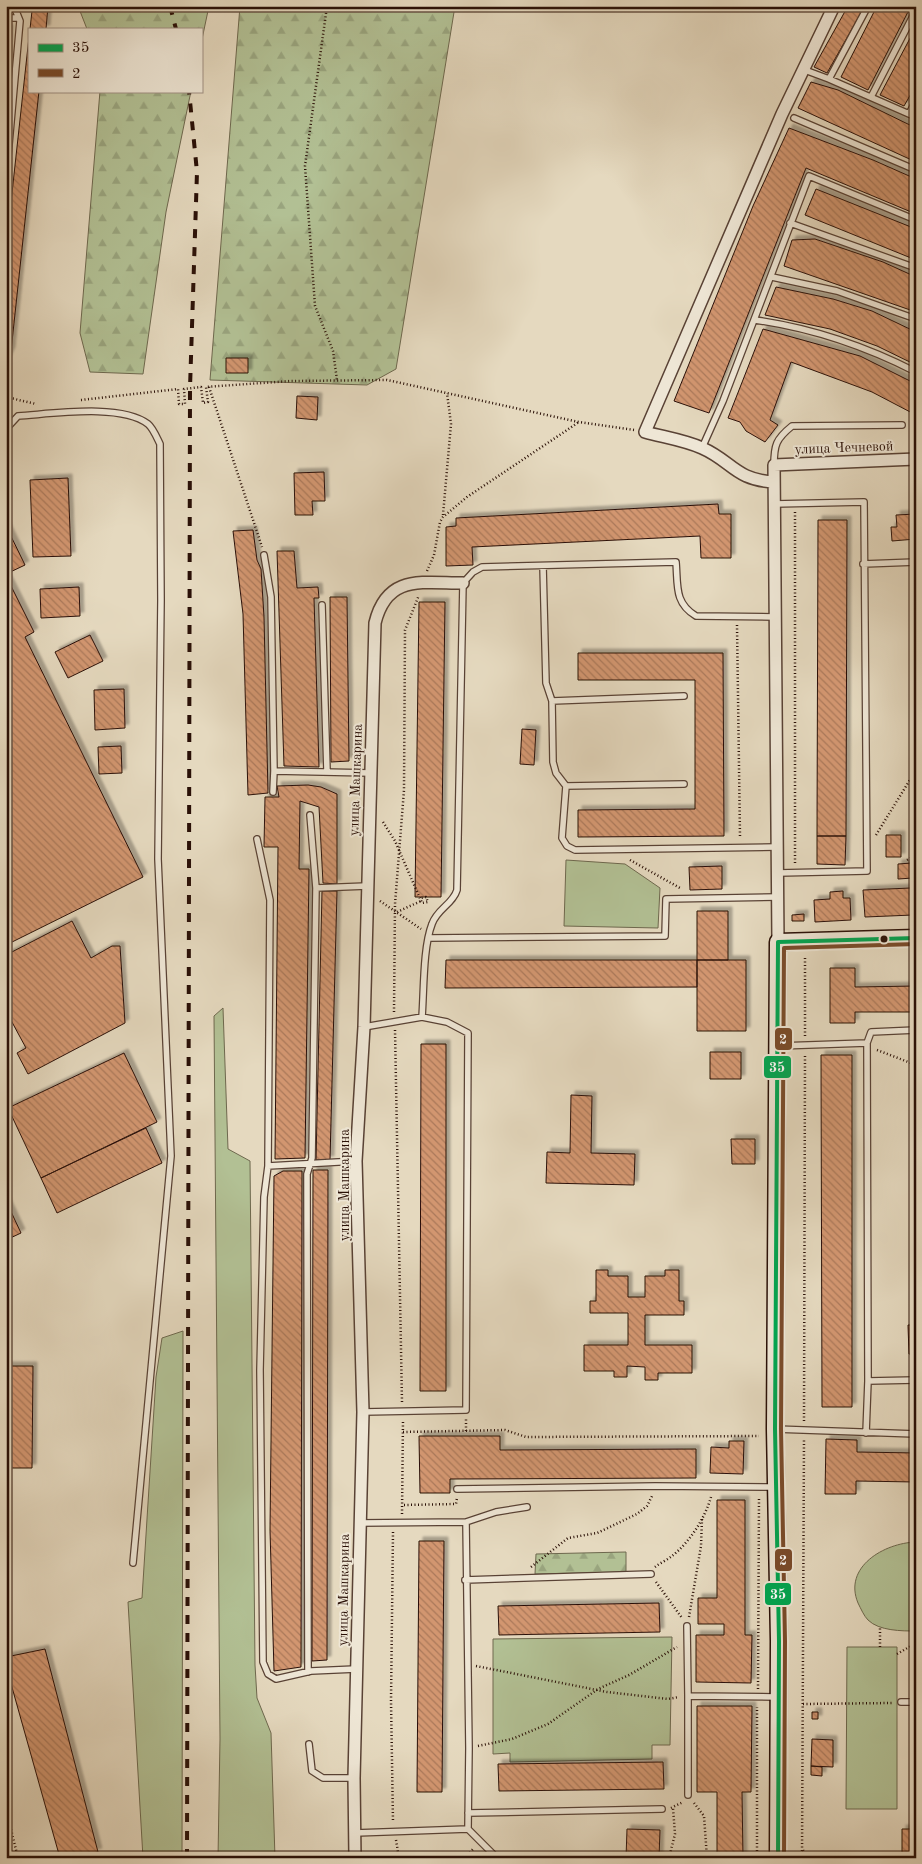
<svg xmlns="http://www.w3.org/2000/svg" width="922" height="1864" viewBox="0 0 922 1864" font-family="'Old Standard TT',serif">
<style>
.grass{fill:#b2c094;stroke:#6e684e}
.forest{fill:url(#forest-firs);stroke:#6e684e}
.building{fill:url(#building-back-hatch);stroke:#2a1007;filter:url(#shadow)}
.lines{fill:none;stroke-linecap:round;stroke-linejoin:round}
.lane-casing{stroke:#594235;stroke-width:8}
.street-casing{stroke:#594235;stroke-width:14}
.secondary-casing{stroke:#2a1007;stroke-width:19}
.path{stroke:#2a1007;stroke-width:2.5;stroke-dasharray:1 2.5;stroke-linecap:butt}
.lane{stroke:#eee6d5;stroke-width:5.5}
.street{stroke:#eee6d5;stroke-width:11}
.secondary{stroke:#eee6d5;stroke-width:16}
.rail{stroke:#2a1007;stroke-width:4;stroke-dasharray:9 9;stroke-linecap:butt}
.bus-1-casing{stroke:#eee6d5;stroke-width:8}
.bus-2-casing{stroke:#eee6d5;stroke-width:8}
.bus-1{stroke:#00a651;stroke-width:4}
.bus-2{stroke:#7a4b2a;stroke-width:4}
.bus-dot{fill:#2a1007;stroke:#eee6d5;stroke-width:2}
.labels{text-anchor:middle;stroke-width:4;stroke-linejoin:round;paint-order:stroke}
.street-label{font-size:14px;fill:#2a1007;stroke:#eee6d5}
.line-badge{stroke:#eee6d5;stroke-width:2}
.badge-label{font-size:14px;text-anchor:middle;font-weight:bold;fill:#fff}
</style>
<defs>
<pattern id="forest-firs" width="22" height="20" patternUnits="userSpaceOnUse" patternTransform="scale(1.25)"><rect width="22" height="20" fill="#b2c094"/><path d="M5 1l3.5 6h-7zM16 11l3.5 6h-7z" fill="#99a47e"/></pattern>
<pattern id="building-back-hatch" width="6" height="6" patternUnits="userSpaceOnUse" patternTransform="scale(1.25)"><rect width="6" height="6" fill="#d29670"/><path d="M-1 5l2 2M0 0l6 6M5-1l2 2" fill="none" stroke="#ab795a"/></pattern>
<filter id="shadow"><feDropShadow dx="4" dy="-4" stdDeviation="1" flood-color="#0004"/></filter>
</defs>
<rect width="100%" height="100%" fill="#e5d9bf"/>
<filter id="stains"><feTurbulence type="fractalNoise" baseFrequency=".004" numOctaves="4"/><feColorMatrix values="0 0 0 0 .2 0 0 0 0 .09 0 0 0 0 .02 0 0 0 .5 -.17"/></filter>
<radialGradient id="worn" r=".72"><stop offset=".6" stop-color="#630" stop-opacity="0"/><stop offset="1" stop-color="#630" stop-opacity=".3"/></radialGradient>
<path class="grass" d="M566,860L625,864L660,888L658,928L564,926Z
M223,1008L228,1149L250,1161L255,1665L257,1698L271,1733L275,1858H218L220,1739L214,1016Z
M183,1331L182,1858H143L128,1602L142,1598L156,1377L162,1338Z
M916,1542V1631C902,1631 879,1631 868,1620C864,1616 861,1609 858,1603C843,1567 884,1543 916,1542Z
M672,1637L670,1745H652V1759L510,1762V1753L493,1754V1639Z
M847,1647H897V1809H846Z"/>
<path class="forest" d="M78,6H209L201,44V29H87Z
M240,6H455L396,369L367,385L210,380Z
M100,91H191L166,212L143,374L90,372L80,333Z
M626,1552V1572L535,1574L536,1554Z"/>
<path class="building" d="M29,6H48L46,29H30L32,11Z
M848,6H865L827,73L814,67Z
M877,6H911L868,90L841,77Z
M916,27V85L904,106L880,95Z
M6,28L9,29L6,73Z
M29,37V91H39L11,351L6,362V248Z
M811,82L838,90L916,128V162L798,108Z
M789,128L873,160L916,179V214L806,168L709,413L674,401L753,206Z
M816,189L916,229V260L805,215Z
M815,239L883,262L916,277V312L784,266L792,240Z
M776,287L833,299L872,311L916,332V365L877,346L830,329L765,315Z
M763,329L860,356L916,384V415L872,392L791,362L770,420L778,425L765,442L746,431L740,422L728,418Z
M226,358H248V373H226Z
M297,396L318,397L317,420L296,418Z
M324,472L325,501H312L313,515H295L294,473Z
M68,478L71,556L33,557L30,480Z
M718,504L719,514H731V558H701L700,536L472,547L473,565L446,566V527L456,526V518Z
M916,514V539L892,541L891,527H897L896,515Z
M818,520H847L846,836H817Z
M6,526L25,565L6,574Z
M253,530L257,560L261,569L264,617L268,793L248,795L243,614L233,531Z
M277,551H294L297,588L318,587L319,598H314L319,767L284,766Z
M6,576L34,632L25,637L143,877L6,945Z
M79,587L80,616L41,618L40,589Z
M330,597H347L349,761L331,762Z
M419,602H445L441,897H415Z
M90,635L103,661L68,678L55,652Z
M578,653H723L724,836L578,837V810L695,809V680H578Z
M124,689L125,728L95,730L94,690Z
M522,729L536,730L534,765L520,764Z
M121,746L122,773L99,774L98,747Z
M308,785L321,787L337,794V884L323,883L319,807L300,801L299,869H309L305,1158L275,1159L278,847H264L265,797H279L277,786Z
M886,835H901V857H886Z
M817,836H846L845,865L817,864Z
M912,863L913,878L898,879V864Z
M722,866V889L690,890L689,867Z
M911,888L913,915L865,917L863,890Z
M322,891H337L330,1160H316Z
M843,891V898H850L851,920L815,922L814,900L830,899V892Z
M697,911H728V960H697Z
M804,914V921H792V915Z
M72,921L91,958L112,946H120L125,1023L28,1074L17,1053L26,1048L6,1011V955Z
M446,960H697V987L445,988Z
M697,960H746V1031H697Z
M830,968H855V987L916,986V1012H855V1023H830Z
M421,1044H446V1391H420Z
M710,1052H741V1079H710Z
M124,1053L157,1122L41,1178L8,1108Z
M821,1055H852V1407H822Z
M571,1095L592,1096L591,1153L635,1154L634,1185L546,1183L547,1152L570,1153Z
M146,1128L162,1163L57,1213L41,1178Z
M731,1139H755V1164H732Z
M313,1170H328L327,1660L312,1661Z
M283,1171H302L301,1667L274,1671L270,1530L274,1176Z
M6,1201L21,1233L6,1240Z
M596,1270H608V1276H628V1297H645V1276H665V1270H679V1301H684V1315H645V1345H692V1373H658V1380H645V1367L627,1366V1377H614V1371H584V1345H628V1313H590V1301H596Z
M908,1325H916V1354H909Z
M6,1366H33L32,1468H6Z
M419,1436H500V1450L696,1449V1478L450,1479V1493H420Z
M826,1439L857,1440V1452L916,1453V1482L856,1481V1494H825Z
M729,1441H744L743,1474L710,1473L711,1447L729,1448Z
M717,1500H745V1635H752L751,1683L696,1682V1635H724V1624H698V1598H717Z
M419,1541H444L442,1792H417Z
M659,1603L660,1632L499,1635L498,1606Z
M45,1649L98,1852L73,1858H60L6,1666V1657Z
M697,1706H752L751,1792H742L743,1858H717V1792H697Z
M812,1712H818V1719H812Z
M812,1739L833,1740V1767L811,1766Z
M663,1762L664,1789L499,1791L498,1764Z
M811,1766L822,1767V1776L811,1775Z
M627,1829L660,1830L659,1858H626Z
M902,1829H916V1858H902Z"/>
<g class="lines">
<g class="lane-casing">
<path id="lane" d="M6,18H18
M802,69L829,79L916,117
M829,79L868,6
M871,97L916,10
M909,114L916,100
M794,118L916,170
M6,178L20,21L14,6
M790,223L916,268
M772,277L837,291L916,319
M755,320C812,328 865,346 916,372
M6,429L18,416C51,414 121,403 148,424C153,428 157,438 160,444L161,600L158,859L171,1156L133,1563
M702,448L723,401L809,176L916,220
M774,465C774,445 776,439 792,426L902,425
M774,504L864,502L867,871L778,873
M264,555L271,597L274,771L371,773
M863,564L916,562
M543,566L546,683L552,701L553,762L556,773L566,786L562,838L567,846L575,850L776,847
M322,605L327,771
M552,701L684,696
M566,786L684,784
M273,792L274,771
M310,815L316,888L367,886
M257,839L270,900L268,1166L264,1197L260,1370L263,1662L268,1674L276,1679L311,1671L356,1669
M429,938L665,936L666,899L777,897
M422,1017C424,990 423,947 432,924C437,909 453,904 457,890L463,583L473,572L482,567L676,562C678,585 674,603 696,616L775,617
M779,1046L867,1043L871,1032L916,1030
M268,1166L356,1161
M868,1381L916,1380
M363,1412L466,1410L468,1033L447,1022L422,1017L364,1027
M775,1429L916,1434
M866,1433L868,1381L867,1043
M457,1489L655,1486L775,1487
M466,1522L469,1748L468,1829L497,1858
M359,1523L466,1522L496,1512L527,1507
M465,1580L651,1574
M687,1626L688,1696
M308,1672L307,1174L312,1158L316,888
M901,1702H916
M309,1744L312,1771L323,1778H354
M688,1795V1696L776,1697
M468,1813L662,1809
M355,1833L468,1829"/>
</g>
<g class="street-casing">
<path id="street" d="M774,482C735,480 732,461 702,448C684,440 663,437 645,432L782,114L834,6
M778,942L774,465L916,459
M355,1858L354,1778L363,1412L356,1161L364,1027L375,623C387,574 422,583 463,583"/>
</g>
<g class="secondary-casing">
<path id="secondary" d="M778,1858L779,1641L775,1429L778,942L916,938"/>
</g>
<path class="path" d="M327,6L305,166L315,306L333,351L337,380
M209,387L262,547
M6,397L36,404
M81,400L178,389L179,404H185L184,389L201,387L203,403L208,402L206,387L290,381L387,380L579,422L634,430
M795,512V864
M443,515L451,424L447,393
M427,571L434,555L440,522L443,517L467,497L579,422
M737,625L740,837
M383,822L395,841L422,903L428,902L426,897L421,898
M876,835L916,770
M630,860L680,888
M907,860L916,855
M380,901L421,929
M397,912L421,901
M394,1012L395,904L404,790L405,630L419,595
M395,1030L402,1402
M805,1036V957
M877,1050L916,1065
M804,1421L805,1054
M466,1431V1419
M403,1432L505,1430L526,1437L759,1436
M404,1505L456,1504L457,1498
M402,1514L403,1420
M393,1532L391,1701L393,1822
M531,1567L568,1538L597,1533L637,1514L647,1506L653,1494
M655,1567C660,1563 667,1560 672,1556C690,1542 705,1518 711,1497
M656,1582L682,1618
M689,1617L701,1546L702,1519
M880,1647V1627
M897,1654L916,1643
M476,1666L607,1692L668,1699L679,1697
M758,1689L759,1497
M803,1704L892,1703
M478,1746L512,1739L548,1724L598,1689L629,1675L677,1647
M694,1803L704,1816L707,1858
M671,1808L683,1802
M6,1809L18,1858
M396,1840L399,1858
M803,1850L806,1858
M465,1858L474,1848
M669,1858L675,1834L673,1808
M757,1858V1707
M802,1858L804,1439"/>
<use href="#lane" class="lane"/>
<use href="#street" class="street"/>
<use href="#secondary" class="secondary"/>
<path class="rail" d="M170,6L176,29
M187,1858L190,388L197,172L189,91"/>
<g class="bus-1-casing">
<path id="bus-1" d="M778,1858L779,1641L775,1429L778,942L916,938"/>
</g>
<g class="bus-2-casing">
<path id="bus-2" d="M784,1858L785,1641L781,1429L784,948L916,944"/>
</g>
<use href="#bus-1" class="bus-1"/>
<use href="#bus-2" class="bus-2"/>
</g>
<circle class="bus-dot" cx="884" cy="939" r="4.5"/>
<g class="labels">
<g class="street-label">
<text transform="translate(844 447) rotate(-2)" y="5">улица Чечневой</text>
<text transform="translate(355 780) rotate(-88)" y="5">улица Машкарина</text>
<text transform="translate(344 1185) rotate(-90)" y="5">улица Машкарина</text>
<text transform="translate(343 1590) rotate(-89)" y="5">улица Машкарина</text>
</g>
</g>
<g class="line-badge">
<rect x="774" y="1027" width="19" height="24" rx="5" fill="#7a4b2a"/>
<rect x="763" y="1055" width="29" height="24" rx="5" fill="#00a651"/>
<rect x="774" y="1548" width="19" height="24" rx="5" fill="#7a4b2a"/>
<rect x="764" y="1582" width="28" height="24" rx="5" fill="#00a651"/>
</g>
<g class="badge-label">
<text x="783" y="1044">2</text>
<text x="777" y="1072">35</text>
<text x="783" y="1565">2</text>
<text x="778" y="1599">35</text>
</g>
<rect width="922" height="1864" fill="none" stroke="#e5d9bf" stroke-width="25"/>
<rect x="8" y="8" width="907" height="1849" fill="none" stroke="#2a1007" stroke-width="2.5"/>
<rect x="12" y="12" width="897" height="1839" fill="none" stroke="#2a1007"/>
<rect x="28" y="28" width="175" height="65" fill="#eee6d5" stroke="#a09083"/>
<rect x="38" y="44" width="25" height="8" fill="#00a651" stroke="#a09083"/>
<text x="72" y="52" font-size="15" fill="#2a1007">35</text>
<rect x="38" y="69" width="25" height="8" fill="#7a4b2a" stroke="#a09083"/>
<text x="72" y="78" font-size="15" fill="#2a1007">2</text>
<rect width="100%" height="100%" filter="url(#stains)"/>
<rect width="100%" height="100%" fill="url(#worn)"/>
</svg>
